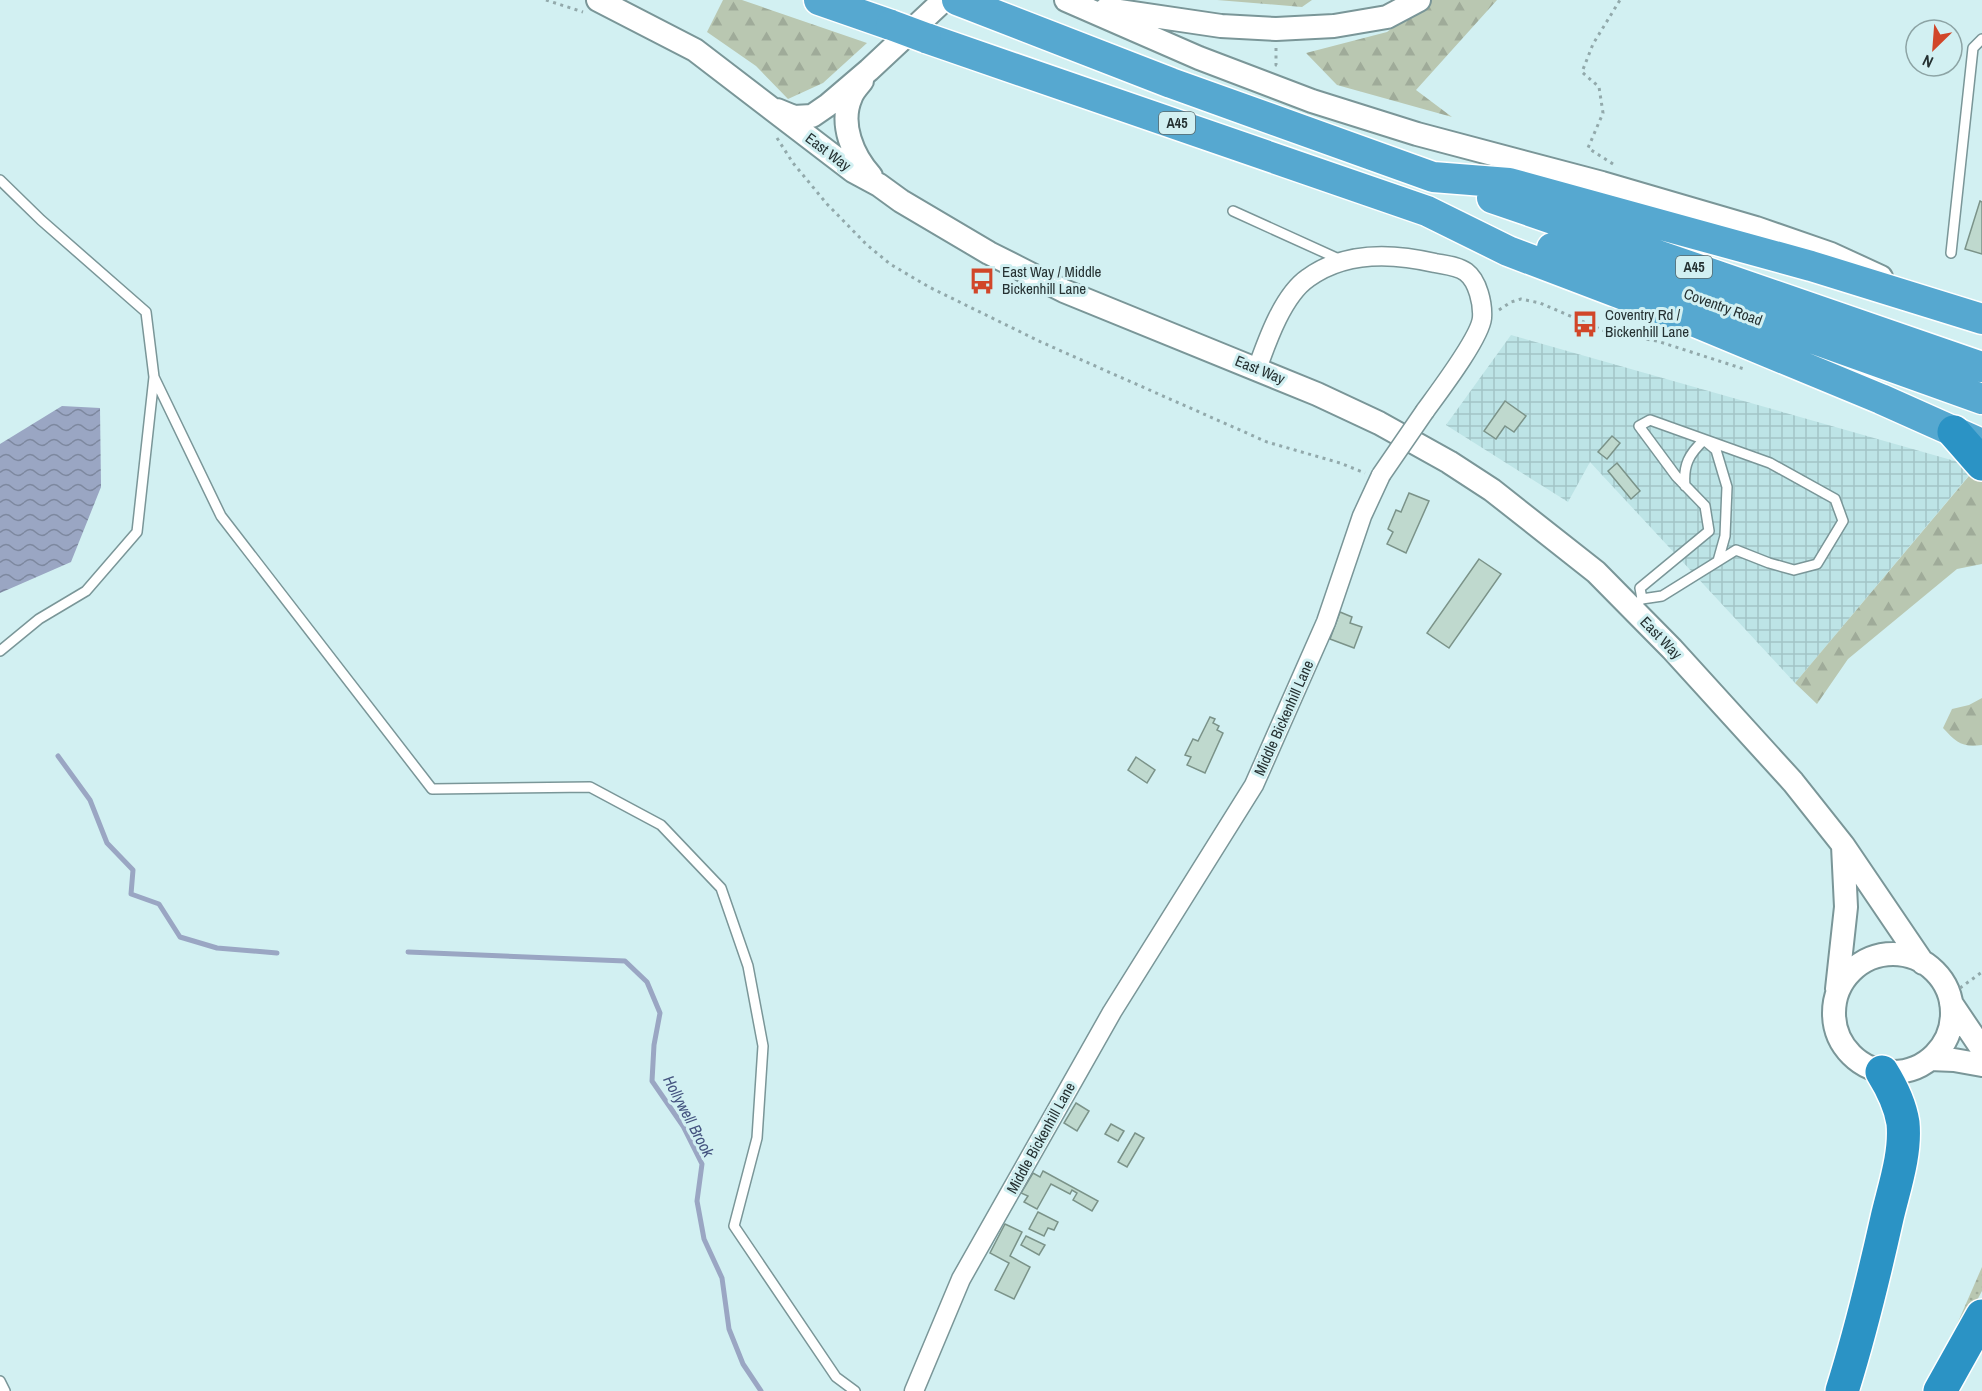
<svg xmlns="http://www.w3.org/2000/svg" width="1982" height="1391" viewBox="0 0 1982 1391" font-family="'Archivo Narrow',sans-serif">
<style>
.industrial{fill:url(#industrial-grid)}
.grass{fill:url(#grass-dots)}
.forest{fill:url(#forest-firs)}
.water{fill:url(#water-waves)}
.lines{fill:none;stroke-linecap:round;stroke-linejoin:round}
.stream{stroke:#9aa6c3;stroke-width:5}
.building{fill:#bfd9ce;stroke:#7b9389;stroke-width:1.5}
.service-casing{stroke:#7a9698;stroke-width:12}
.minor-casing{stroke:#7a9698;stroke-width:21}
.tertiary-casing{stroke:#7a9698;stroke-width:26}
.trunk-casing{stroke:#fff;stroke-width:33}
.motorway-casing{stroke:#fff;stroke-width:36}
.path{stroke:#92a9ab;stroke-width:3;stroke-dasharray:3 4.5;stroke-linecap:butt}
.service{stroke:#fff;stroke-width:9}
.minor{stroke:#fff;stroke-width:18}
.tertiary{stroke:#fff;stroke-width:22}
.trunk{stroke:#56a8d0;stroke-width:30}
.motorway{stroke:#2b93c5;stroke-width:33}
.minor-bridge-casing{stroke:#7a9698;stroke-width:21;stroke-linecap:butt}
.trunk-bridge-casing{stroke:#fff;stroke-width:33;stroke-linecap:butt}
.minor-bridge{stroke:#fff;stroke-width:18}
.trunk-bridge{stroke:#56a8d0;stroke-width:30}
.labels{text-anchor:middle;stroke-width:6;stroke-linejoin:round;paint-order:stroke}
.shield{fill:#d2f0f2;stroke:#596a6c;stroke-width:1.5}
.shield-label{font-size:14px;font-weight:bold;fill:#253132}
.street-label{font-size:15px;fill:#253132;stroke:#d2f0f2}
.poi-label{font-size:15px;fill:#253132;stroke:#d2f0f2;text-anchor:start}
.water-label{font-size:16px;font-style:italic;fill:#43527e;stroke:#d2f0f2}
</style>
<defs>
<pattern id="industrial-grid" width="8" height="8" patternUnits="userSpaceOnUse" patternTransform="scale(1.5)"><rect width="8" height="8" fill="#bde4e6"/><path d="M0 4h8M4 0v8" fill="none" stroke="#a2c4c6"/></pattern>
<pattern id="grass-dots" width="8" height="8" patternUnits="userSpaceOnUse" patternTransform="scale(1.5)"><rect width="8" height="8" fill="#b9c7b1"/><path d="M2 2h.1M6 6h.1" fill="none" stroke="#9fab99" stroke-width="1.8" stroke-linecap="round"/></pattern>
<pattern id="forest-firs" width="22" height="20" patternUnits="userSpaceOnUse" patternTransform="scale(1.5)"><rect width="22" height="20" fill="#b9c7b1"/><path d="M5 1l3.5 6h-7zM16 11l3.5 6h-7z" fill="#9fab99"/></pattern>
<pattern id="water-waves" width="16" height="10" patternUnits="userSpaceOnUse" patternTransform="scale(1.5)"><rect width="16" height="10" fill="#9aa6c3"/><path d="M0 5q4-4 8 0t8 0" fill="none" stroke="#7d889f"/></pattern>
</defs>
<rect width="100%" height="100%" fill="#d2f0f2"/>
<path class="industrial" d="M1511,335L1976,467L1795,683L1590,462L1568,502L1446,425Z"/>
<path class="grass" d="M1982,1267V1291L1928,1391Z"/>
<path class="forest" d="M723,0H742L867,43L823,83L788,99L756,66L707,32Z
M1217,0H1312L1302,7Z
M1429,0H1497L1416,90L1452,117L1337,85L1306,53L1387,32Z
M1979,464L1982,465V564L1957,569L1848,659L1817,704L1795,683Z
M1982,698V745C1962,748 1956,742 1943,728L1952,709L1969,705Z"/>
<path class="water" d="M62,406L100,408L101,487L71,562L0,593V444Z"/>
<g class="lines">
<path class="stream" d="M58,756L90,800L107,843L133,870L131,894L159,904L180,937L217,948L277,953
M408,952L625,961L647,982L660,1013L654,1045L652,1081L683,1126L702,1164L697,1201L704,1239L722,1278L729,1329L743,1364L761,1391"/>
</g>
<path class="building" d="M1980,201L1982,202V254L1965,249Z
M1505,401L1526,416L1514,432L1505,426L1496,439L1484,431Z
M1612,436L1620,443L1607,459L1598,452Z
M1617,463L1640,491L1631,499L1608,471Z
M1409,493L1429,501L1406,553L1387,544L1393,532L1388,529L1396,510L1401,512Z
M1479,559L1501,574L1449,648L1427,633Z
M1340,612L1352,617L1350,623L1362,627L1354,648L1330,639Z
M1210,717L1215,719L1213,723L1219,726L1217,730L1223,733L1205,773L1187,765L1191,757L1185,755L1193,739L1198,741Z
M1136,757L1155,770L1147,783L1128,770Z
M1076,1103L1089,1111L1077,1131L1064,1123Z
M1111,1124L1124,1131L1118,1141L1105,1134Z
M1135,1133L1144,1138L1127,1167L1118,1162Z
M1043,1171L1098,1201L1092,1211L1073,1200L1077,1193L1072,1190L1070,1194L1051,1184L1037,1209L1024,1202L1028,1196L1021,1193L1033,1173L1040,1177Z
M1038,1212L1058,1222L1054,1230L1048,1228L1044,1236L1029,1229Z
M1005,1224L1022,1232L1010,1256L1030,1267L1014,1299L995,1290L1009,1263L990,1253Z
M1026,1236L1045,1245L1039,1255L1021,1245Z"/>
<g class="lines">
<g class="service-casing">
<path id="service" d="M0,180L41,220L146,312L154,377L137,532L86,591L39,619L0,651
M1233,211L1341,260
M1951,253L1973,48L1982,39
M154,377L221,516L432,789L590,787L661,825L721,888L748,966L763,1046L757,1138L734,1226L836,1377L855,1391
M1685,486C1683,465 1689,454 1704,440L1716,450L1727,487L1725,536L1718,561
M1632,608L1642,599L1662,596L1736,550L1769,563L1794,570L1817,564L1843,521L1835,499L1770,463L1650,420L1639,426L1676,476L1705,506L1709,531L1640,588L1642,599
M0,1381L5,1391"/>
</g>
<g class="minor-casing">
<path id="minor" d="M1257,369C1267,341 1283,295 1308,278C1345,251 1393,253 1435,263C1445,265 1458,266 1466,272C1478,281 1483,304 1482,318C1480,338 1438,393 1425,411
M914,1391L961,1279L1112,1012L1254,785L1326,622L1362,516L1381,475"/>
</g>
<g class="tertiary-casing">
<path id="tertiary" d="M598,0L695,50L853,171L879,185L901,201L989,253L1064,291L1317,394L1379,423L1449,462L1492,490L1596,572L1672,649L1793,782L1843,845L1923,963
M1066,0L1199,58L1312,101L1417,134L1602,183L1756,228L1831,254L1881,277
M1106,9L1221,26L1276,29L1334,26L1387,17L1419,0
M862,81C858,86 853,91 851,97C839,124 853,156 871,176
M777,110L794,117L812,116L828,105L869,70L944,0
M1834 1013a59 59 0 1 1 118 0a59 59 0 1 1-118 0Z
M1837,989L1846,907L1843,846
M1951,1003L1982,1049
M1930,1059L1954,1060L1982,1065"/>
</g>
<g class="trunk-casing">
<path id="trunk" d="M819,0L891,25
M957,0L1171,83L1433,177L1509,183L1811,266L1982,319
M926,38L1427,211L1508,251L1695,322L1881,399L1975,441
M1492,198L1982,367
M1552,248L1593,260L1982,399"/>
</g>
<g class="motorway-casing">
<path id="motorway" d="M1954,432L1982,464
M1842,1391C1860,1334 1874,1276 1887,1218C1894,1188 1906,1154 1903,1123C1900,1104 1892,1088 1882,1072
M1940,1391L1982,1316"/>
</g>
<path class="path" d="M546,0L583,12
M1276,48V65L1279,66
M777,138L793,163L827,204L866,244L890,264L929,287L1041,342L1267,442L1340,463L1365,473
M1613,164L1588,148L1603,113L1599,87L1582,72L1593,44L1620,0
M1499,310L1511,302L1521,299L1540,303L1607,332L1657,341L1744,369
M1960,988L1982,972"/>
<use href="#service" class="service"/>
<use href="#minor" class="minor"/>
<use href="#tertiary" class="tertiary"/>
<use href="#trunk" class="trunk"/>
<use href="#motorway" class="motorway"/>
<g class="minor-bridge-casing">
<path id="minor-bridge" d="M1381,475L1425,411"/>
</g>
<g class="trunk-bridge-casing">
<path id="trunk-bridge" d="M891,25L926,38"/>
</g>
<use href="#minor-bridge" class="minor-bridge"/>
<use href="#trunk-bridge" class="trunk-bridge"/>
</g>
<defs>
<g id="bus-bare" transform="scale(2.07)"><path d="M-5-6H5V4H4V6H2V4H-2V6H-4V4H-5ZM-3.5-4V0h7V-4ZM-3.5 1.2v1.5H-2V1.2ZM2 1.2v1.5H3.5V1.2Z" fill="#d14629" stroke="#d2f0f2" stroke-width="2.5" paint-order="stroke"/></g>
</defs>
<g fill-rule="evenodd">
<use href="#bus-bare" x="982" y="281"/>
<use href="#bus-bare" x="1585" y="324"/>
</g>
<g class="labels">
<g class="shield">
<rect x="1159" y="112" width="36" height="22" rx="4.5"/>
<rect x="1676" y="256" width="36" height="22" rx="4.5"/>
</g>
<g class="shield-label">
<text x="1177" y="128">A45</text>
<text x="1694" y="272">A45</text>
</g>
<g class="street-label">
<text transform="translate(828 152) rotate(37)" y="5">East Way</text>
<text transform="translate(1723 307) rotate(20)" y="5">Coventry Road</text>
<text transform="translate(1260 370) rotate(22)" y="5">East Way</text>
<text transform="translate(1661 638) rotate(46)" y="5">East Way</text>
<text transform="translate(1284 718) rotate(-66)" y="5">Middle Bickenhill Lane</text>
<text transform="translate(1041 1138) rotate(-61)" y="5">Middle Bickenhill Lane</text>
</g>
<g class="poi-label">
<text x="1002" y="277">East Way / Middle<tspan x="1002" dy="17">Bickenhill Lane</tspan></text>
<text x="1605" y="320">Coventry Rd /<tspan x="1605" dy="17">Bickenhill Lane</tspan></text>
</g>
<g class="water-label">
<text transform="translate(689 1116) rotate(62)" y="6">Hollywell Brook</text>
</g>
</g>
<g transform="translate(1934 48) rotate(205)"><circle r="28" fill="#d2f0f2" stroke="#8da4a5" stroke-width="1.5"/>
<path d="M0-4.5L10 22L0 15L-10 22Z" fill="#d14629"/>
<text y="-9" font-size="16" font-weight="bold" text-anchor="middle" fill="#253132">N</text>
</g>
</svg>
